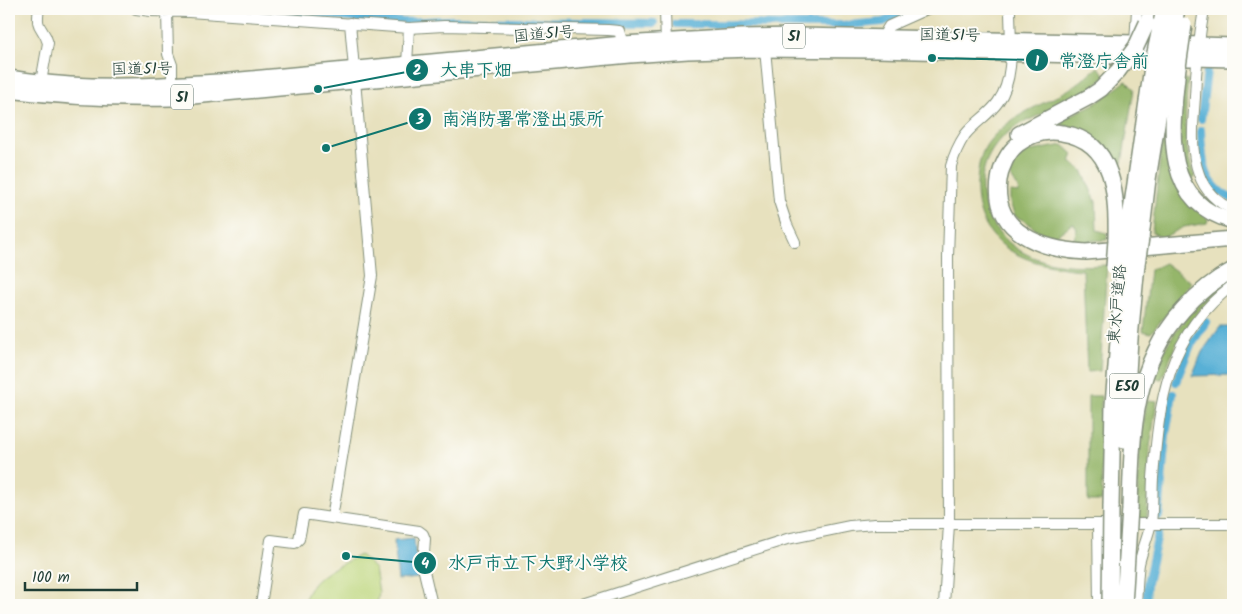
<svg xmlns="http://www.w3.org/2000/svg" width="1242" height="614" viewBox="0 0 1242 614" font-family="Kalam,'Klee One',sans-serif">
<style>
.green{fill:#bcd57a;stroke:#6e8957}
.forest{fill:#95b66a;stroke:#5a7a4f}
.water{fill:#59b0d6;stroke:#3c7685}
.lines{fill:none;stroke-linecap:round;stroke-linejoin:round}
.canal{stroke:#59b0d6;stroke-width:8}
.minor-casing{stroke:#838f79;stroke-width:12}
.highway-casing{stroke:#838f79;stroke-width:18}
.minor{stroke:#fff;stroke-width:10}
.highway{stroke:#fff;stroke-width:15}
.highway-bridge-casing{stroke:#838f79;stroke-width:18;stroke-linecap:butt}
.highway-bridge{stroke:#fff;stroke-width:15}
.labels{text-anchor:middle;stroke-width:4;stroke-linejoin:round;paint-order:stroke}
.shield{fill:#fdfcf7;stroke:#62766e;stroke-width:1}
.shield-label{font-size:15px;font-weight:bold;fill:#1f3d34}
.street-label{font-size:16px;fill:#1f3d34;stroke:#fdfcf7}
.leader{fill:none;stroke:#0f766e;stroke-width:2}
.callout-dot{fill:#0f766e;stroke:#fdfcf7;stroke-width:2}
.mark-label{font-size:15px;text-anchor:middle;font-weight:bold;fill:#fff}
.callout-label{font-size:18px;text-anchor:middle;font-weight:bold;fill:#0f766e;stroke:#fdfcf7;stroke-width:4;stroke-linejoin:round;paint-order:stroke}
</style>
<rect width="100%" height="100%" fill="#fdfcf7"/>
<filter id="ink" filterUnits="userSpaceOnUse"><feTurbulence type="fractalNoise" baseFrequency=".02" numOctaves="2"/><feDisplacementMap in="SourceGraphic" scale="10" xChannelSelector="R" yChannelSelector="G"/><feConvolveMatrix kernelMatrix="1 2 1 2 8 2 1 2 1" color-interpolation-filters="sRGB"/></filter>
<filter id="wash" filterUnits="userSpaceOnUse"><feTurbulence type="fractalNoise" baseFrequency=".0096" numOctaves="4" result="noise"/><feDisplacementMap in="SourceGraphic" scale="20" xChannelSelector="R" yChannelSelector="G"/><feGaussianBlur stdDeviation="1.12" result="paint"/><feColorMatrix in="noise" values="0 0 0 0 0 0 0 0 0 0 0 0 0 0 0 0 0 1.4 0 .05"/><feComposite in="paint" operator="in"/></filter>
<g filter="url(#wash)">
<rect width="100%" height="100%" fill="#e7e1be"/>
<path class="green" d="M360,555L375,569L379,593L377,605H303C311,575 335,568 360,555Z"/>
<path class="forest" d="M1098,67L1106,75C1093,88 1075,99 1059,107C1039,116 1018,122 1002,138C961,180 987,242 1038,259C1060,267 1085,266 1107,265L1100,371L1087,372L1083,270C1028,266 974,248 977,182C978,167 980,151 991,139C1017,110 1044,106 1074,86C1082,81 1090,73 1098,67Z
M1184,79L1188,80C1185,113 1182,146 1195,177L1189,180C1175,148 1181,112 1184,79Z
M1126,81L1134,89L1122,163H1114C1096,137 1094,133 1062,125L1063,119L1098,102Z
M1163,132H1166L1169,167L1181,191L1208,219L1207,223L1184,227L1162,238L1152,232Z
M1063,145L1073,154L1070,162L1082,170L1096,202L1097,230L1107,233V240L1073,242L1077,229L1073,223L1049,241L1027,222L1015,216L1010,203V192L1019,193L1017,186L1009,174L1015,160L1026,152Z
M1165,263L1192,283L1151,333L1143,331L1150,270Z
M1226,283L1227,285C1213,297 1198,310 1188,325C1176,341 1170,360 1162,379L1154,378C1165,337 1191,307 1226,283Z
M1088,396H1101L1102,501H1088Z
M1147,400L1157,401L1150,447L1147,518H1136L1140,445Z"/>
<path class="water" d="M1220,327H1233V375L1192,376L1202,352Z
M414,538L418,578L398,580L394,540Z"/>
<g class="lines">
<path class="canal" d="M233,9L404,22L446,20L654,23
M676,24L847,25L883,22L913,9
M1201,119L1207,71
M1201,130C1202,159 1203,186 1233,199
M1176,382L1191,345L1206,322
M1159,516L1166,434L1173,394
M1146,605L1147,583L1159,530"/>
</g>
</g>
<g filter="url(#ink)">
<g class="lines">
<g class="minor-casing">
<path id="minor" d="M39,9C35,31 43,25 48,43L41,82
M136,9L151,11L189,12L409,28L444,26L608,30L619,31L623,44
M665,9L666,46
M1204,9C1199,38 1196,68 1195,97C1193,123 1190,150 1199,174C1204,190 1218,204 1233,209
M167,12L168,54L172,65V85
M885,38L886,31L889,26L927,9
M1135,43L1137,9
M765,49L779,201L787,225L795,242
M407,64L409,28
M332,518L372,276L350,23
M1098,524L1099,605
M261,605L271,540L295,543L299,539L304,514L419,531L423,534L425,539L423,567L432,605
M580,605L787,539L850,526L875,524H1233
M944,605L949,524L948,257L951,166C954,155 959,144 965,135C975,122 989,115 998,102C1016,77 1010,38 1010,9
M1136,605C1137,591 1137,577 1139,564C1142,550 1148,537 1151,523C1153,508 1152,493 1153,478C1159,401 1167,334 1233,285"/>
</g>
<g class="highway-casing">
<path id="highway" d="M1147,23L1153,9
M1178,67C1172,125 1159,202 1233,221
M9,78C29,81 49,84 70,85C120,88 169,85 219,82L623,44L742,37L800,36L1135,43L1233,46
M9,90C63,97 117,99 172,98L630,55L688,51L754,49L877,50L1233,59
M1019,134L1089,97L1101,89L1118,71
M1141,238L1148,179L1166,68
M1127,239L1152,67
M1116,240C1117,197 1116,141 1062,133C1047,130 1031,134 1018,144C1008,152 1001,166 999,180C992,233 1043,250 1086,252L1233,239
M1124,440L1130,339L1137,264
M1111,507L1113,405L1124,265
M1130,508C1132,436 1132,367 1183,310C1197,294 1214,280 1233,270"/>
</g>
<use href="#minor" class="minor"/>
<use href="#highway" class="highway"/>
<g class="highway-bridge-casing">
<path id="highway-bridge" d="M1152,67L1164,9
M1178,67L1184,25
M1166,68L1177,9
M1118,71L1136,47L1147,23
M1137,264L1141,238
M1124,265L1127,239
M1114,267L1116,240
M1110,605L1111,507
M1124,605L1130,508"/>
</g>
<use href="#highway-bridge" class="highway-bridge"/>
</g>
</g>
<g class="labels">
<g class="shield">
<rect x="783" y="23.5" width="22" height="25" rx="4"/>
<rect x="171" y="84.5" width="22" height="25" rx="4"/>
<rect x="1109.5" y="373.5" width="35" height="25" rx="4"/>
</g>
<g class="shield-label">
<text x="794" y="41">51</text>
<text x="182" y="102">51</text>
<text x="1127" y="391">E50</text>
</g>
<g class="street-label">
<text transform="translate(544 33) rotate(-5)" y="6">国道51号</text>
<text transform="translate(950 34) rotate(1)" y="6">国道51号</text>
<text transform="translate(142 68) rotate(-1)" y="6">国道51号</text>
<text transform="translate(1116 304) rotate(-85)" y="6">東水戸道路</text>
</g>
</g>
<path class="leader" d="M932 58L1037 60M318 89L417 70M326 148L420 119M346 556L425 563"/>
<g class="callout-dot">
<circle cx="932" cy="58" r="5"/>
<circle cx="318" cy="89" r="5"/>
<circle cx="326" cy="148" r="5"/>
<circle cx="346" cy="556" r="5"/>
<circle cx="1037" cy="60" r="12"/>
<circle cx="417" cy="70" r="12"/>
<circle cx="420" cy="119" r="12"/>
<circle cx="425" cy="563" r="12"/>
</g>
<g class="mark-label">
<text x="1037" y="66">1</text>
<text x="417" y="75">2</text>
<text x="420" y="124">3</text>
<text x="425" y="568">4</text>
</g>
<g class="callout-label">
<text x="1104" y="67">常澄庁舎前</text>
<text x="476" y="76">大串下畑</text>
<text x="523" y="125">南消防署常澄出張所</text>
<text x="538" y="569">水戸市立下大野小学校</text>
</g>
<rect width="1242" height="614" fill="none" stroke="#fdfcf7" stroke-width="30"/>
<path d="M25 582v8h112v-8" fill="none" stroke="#1f3d34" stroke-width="2.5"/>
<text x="32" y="582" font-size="15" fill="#1f3d34" stroke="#fdfcf7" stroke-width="4" paint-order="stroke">100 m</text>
</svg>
